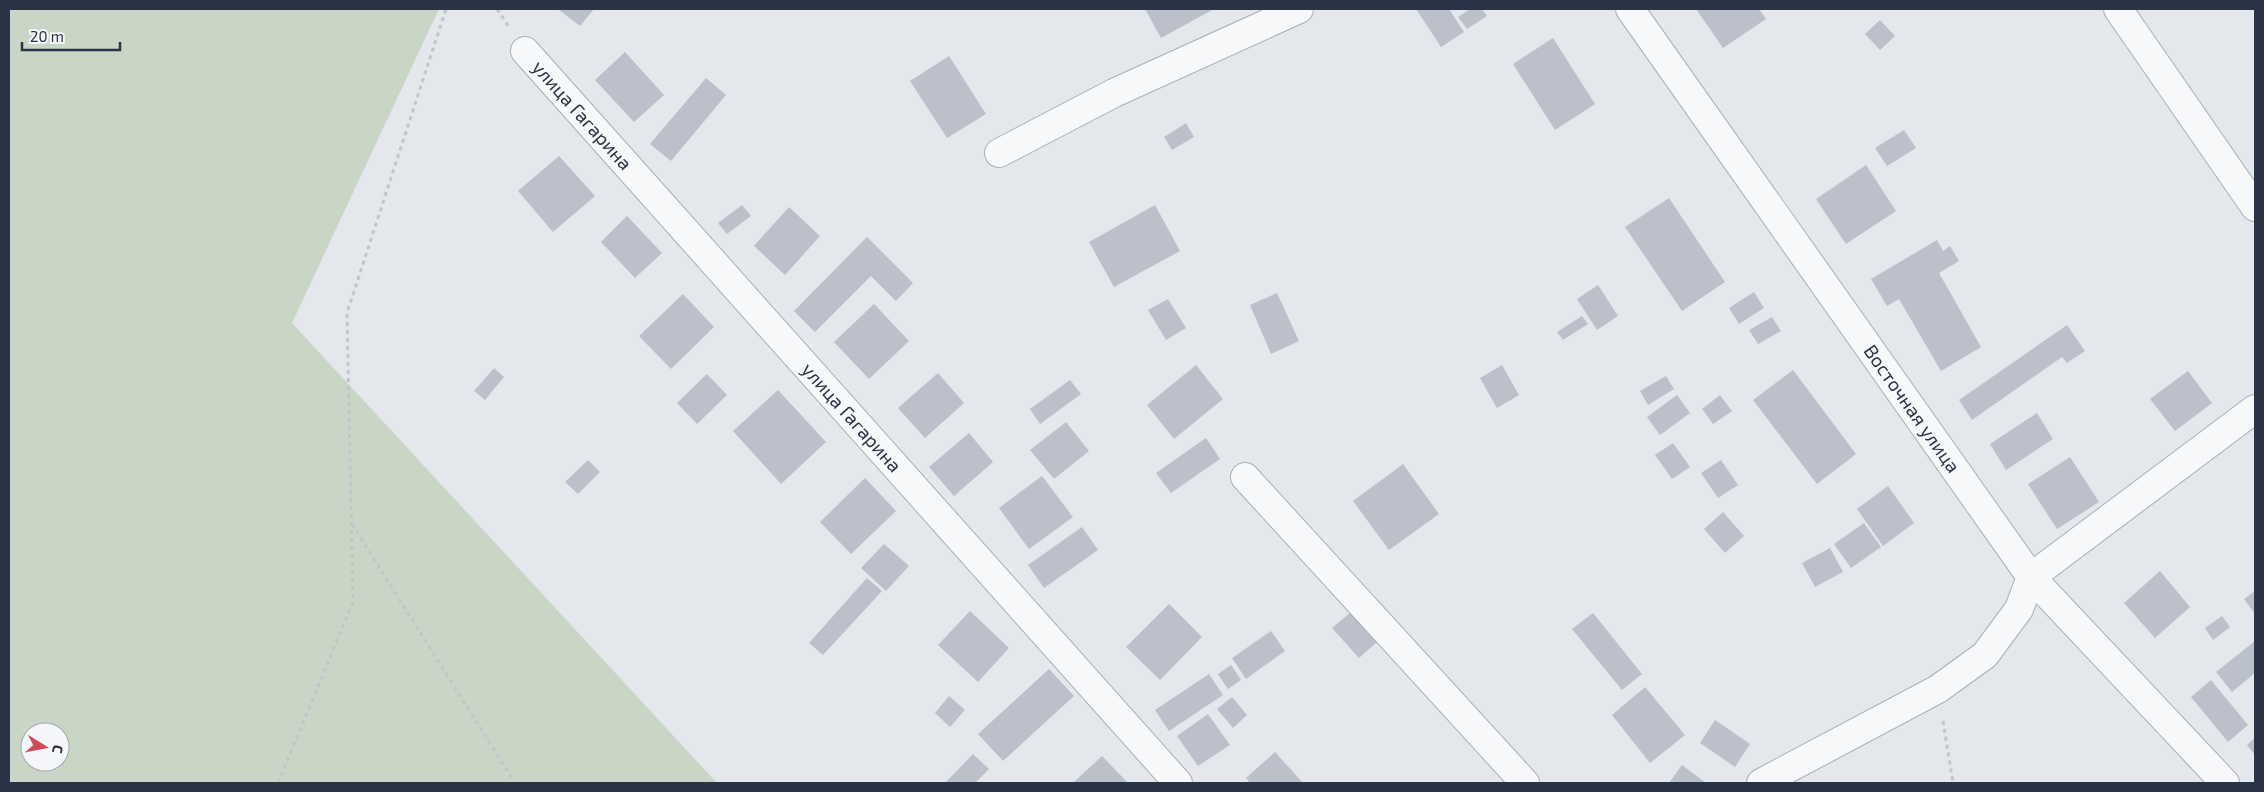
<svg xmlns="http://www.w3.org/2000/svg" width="2264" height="792" viewBox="0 0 2264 792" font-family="'Exo 2',sans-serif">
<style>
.green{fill:#c9d6c5;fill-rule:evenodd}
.building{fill:#bbc0ca}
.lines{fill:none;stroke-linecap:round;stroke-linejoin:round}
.minor-casing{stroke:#a9aeb7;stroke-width:30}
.path{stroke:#c2c5cb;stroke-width:3;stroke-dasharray:4 4;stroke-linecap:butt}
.minor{stroke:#f7f8fa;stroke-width:28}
.labels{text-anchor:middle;stroke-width:4.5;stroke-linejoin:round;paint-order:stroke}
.street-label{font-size:19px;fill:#2b3445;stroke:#f4f6f9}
</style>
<rect width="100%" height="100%" fill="#e4e7ec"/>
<path class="green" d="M9,9H439L292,323L717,783H9ZM30,732H60V762H30Z"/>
<path class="building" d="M558,9H594L580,26Z
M1145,9H1214L1161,38Z
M1416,9H1449L1464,32L1441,47Z
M1470,9H1482L1487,16L1467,29L1458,17Z
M1696,9H1759L1766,19L1723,48Z
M1880,20L1895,36L1880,50L1865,34Z
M1553,38L1595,104L1555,130L1513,64Z
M625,52L664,95L634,122L595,80Z
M949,56L986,114L947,138L910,81Z
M706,78L726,95L671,161L650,144Z
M1186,123L1194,137L1172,150L1164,137Z
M1904,130L1916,148L1887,166L1875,148Z
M559,156L595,196L553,232L518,191Z
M1866,165L1896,211L1846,244L1816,199Z
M1669,198L1725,282L1682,311L1625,227Z
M742,205L751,216L727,234L718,223Z
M1155,205L1180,251L1114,287L1089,242Z
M789,207L820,236L785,275L754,246Z
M627,216L662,253L635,278L601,242Z
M867,237L913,283L896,301L871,276L815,332L794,311Z
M1937,240L1943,251L1950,246L1959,261L1939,273L1981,347L1941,371L1899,299L1887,306L1871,279Z
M1598,285L1618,316L1597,330L1577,299Z
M1754,292L1764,308L1739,324L1729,308Z
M1277,293L1299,341L1271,354L1250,305Z
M683,294L714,327L671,369L639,336Z
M1168,299L1186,328L1166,340L1148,310Z
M874,304L909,341L869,379L834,342Z
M1582,316L1588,324L1563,340L1557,332Z
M1772,317L1781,331L1758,344L1749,330Z
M2067,325L2085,351L2067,363L2062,357L1972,420L1959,400Z
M1196,365L1223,399L1174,439L1147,405Z
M1502,365L1519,395L1497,408L1480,378Z
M494,368L504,377L485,400L474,391Z
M1793,370L1856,454L1817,484L1753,400Z
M2188,371L2212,403L2175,431L2150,399Z
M938,373L964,403L925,438L898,408Z
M707,374L727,395L697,424L677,403Z
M1666,376L1674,389L1648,405L1640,391Z
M1070,380L1081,394L1040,424L1030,409Z
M778,390L826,442L781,484L733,431Z
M1677,395L1690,413L1660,435L1647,417Z
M1720,395L1732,411L1713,424L1702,409Z
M2037,413L2053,439L2006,470L1990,444Z
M1066,422L1089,451L1054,479L1030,450Z
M969,433L993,462L954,496L929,467Z
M1206,438L1220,459L1171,493L1156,473Z
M1673,443L1690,467L1672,479L1655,455Z
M2070,457L2099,502L2057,529L2028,484Z
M588,460L600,472L578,494L565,482Z
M1721,460L1738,485L1718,498L1701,473Z
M1403,464L1439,514L1389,550L1353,501Z
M1042,476L1073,517L1029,549L999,508Z
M865,478L896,511L851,554L820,522Z
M1888,486L1914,523L1883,546L1857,509Z
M1723,512L1744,536L1725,553L1704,529Z
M1864,523L1881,547L1851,568L1834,544Z
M1082,527L1098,550L1044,588L1028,565Z
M884,544L909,566L886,591L861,568Z
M1830,548L1843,572L1815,587L1802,563Z
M2160,571L2190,607L2155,638L2124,603Z
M867,578L882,591L823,655L809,643Z
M2255,591V614L2244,599Z
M1169,604L1202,637L1160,680L1126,647Z
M970,611L1009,648L978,682L938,645Z
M1351,612L1377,642L1359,658L1332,628Z
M1593,613L1642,674L1622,690L1572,629Z
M2222,616L2230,627L2213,640L2205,628Z
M1271,631L1285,651L1246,679L1232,658Z
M2255,641V673L2232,692L2216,672Z
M1231,665L1241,680L1228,689L1218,674Z
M1049,669L1074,696L1003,761L978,734Z
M1209,674L1223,695L1169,731L1155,710Z
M2211,680L2248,725L2228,742L2191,697Z
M1645,687L1685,735L1650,763L1612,715Z
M949,696L965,710L950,727L935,713Z
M1232,697L1247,715L1233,728L1217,709Z
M1208,714L1230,745L1198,766L1177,736Z
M1715,720L1750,744L1735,767L1700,743Z
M2255,738V755L2247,745Z
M1275,752L1303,783H1250L1246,778Z
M973,754L989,769L975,783H945Z
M1102,756L1128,783H1073Z
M1682,765L1706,783H1669Z"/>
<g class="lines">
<g class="minor-casing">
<g id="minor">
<path id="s1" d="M1630,9L2031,577L2225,783"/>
<path d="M2118,9L2255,207"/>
<path id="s2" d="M525,51L1178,783"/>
<path d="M999,153L1114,93L1299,9"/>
<path d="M1245,477L1525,783"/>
<path d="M1761,783L1938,689L1985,655L2019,609L2031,577L2255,409"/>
</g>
</g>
<path class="path" d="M497,9L509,27
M352,524L515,783
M1943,721L1953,783
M278,783L353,602L347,313L446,9"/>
<use href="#minor" class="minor"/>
</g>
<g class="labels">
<g class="street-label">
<text dy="7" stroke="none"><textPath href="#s2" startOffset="86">улица Гагарина</textPath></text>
<text dy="7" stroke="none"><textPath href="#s1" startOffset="489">Восточная улица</textPath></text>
<text dy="7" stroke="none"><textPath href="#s2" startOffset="491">улица Гагарина</textPath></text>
</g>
</g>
<rect width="2264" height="792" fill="none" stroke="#2b3445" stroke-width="20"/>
<g transform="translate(45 747) rotate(100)"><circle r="24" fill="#f4f6f9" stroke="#a4a8b1"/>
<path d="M0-4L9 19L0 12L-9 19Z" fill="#d1495b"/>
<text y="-8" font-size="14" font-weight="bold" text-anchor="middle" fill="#2b3445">С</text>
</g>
<path d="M22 42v8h98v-8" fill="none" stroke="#2b3445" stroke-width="2.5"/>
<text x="30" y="42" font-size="15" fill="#2b3445" stroke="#f4f6f9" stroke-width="4" paint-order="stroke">20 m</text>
</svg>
